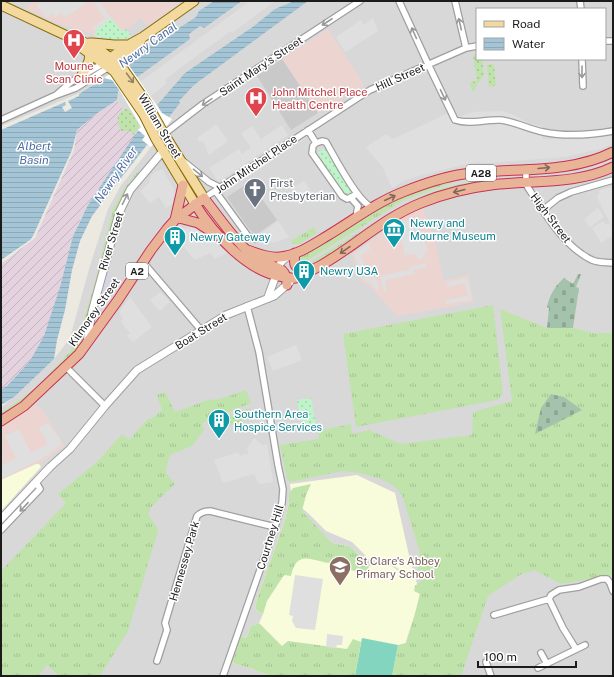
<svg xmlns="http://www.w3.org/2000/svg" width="614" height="677" viewBox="0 0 614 677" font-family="'Public Sans',sans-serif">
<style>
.residential{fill:#d9d8d8;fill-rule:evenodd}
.commercial{fill:#ecd5d1}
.industrial{fill:url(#industrial-furrows)}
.education{fill:#f8fcda}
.religious{fill:#c9c9c9}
.grass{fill:url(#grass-tufts)}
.cemetery{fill:url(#cemetery-stones)}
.park{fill:url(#park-dots)}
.garden{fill:url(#garden-dots)}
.pitch{fill:#84d5bf}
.parking{fill:#dfdfdf}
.plaza{fill:#d7d5e1}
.water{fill:url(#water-rules)}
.pier{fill:#fff}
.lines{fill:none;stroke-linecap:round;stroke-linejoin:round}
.minor-casing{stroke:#9f9f9f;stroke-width:8}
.tertiary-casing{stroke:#9f9f9f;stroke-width:9}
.primary-casing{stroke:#866c0b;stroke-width:11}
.trunk-casing{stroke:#c73153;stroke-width:11}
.minor{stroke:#fff;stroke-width:5.5}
.tertiary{stroke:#fff;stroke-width:7}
.primary{stroke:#f4d99e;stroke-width:9}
.trunk{stroke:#e9b398;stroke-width:9}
.oneway{stroke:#989898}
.oneway2{stroke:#928463}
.oneway3{stroke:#82675a}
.labels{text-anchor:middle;stroke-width:3;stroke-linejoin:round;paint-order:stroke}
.shield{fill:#fff;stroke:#5f5f5f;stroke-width:1}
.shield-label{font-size:10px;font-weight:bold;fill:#1b1b1b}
.health-label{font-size:11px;fill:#be3a42;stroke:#fff}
.street-label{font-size:11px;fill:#1b1b1b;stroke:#fff}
.worship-label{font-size:11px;fill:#5b616d;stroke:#fff;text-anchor:start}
.culture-label{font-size:11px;fill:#0d838f;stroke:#fff;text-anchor:start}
.education-label{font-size:11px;fill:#785e54;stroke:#fff;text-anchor:start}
.water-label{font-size:12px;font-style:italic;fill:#506fa2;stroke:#fff}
</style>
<defs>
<pattern id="industrial-furrows" width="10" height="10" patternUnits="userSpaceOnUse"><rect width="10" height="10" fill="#e4d3df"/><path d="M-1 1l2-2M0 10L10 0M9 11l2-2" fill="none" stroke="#c3b5bf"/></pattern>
<pattern id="grass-tufts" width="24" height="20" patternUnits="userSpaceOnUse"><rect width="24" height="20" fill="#bfe3aa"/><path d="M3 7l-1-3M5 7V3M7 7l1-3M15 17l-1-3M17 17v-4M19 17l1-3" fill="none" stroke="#a4c292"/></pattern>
<pattern id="cemetery-stones" width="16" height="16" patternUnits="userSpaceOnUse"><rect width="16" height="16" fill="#a4c3ac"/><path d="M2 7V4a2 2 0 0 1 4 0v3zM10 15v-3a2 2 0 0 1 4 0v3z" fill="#8da793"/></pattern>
<pattern id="park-dots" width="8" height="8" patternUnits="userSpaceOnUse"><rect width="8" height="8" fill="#bff4ca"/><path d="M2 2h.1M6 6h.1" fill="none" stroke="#a4d1ad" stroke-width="1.8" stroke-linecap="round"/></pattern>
<pattern id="garden-dots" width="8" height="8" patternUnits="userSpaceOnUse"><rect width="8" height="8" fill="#bfe3aa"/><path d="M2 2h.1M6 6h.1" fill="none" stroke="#a4c292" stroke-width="1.8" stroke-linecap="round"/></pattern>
<pattern id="water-rules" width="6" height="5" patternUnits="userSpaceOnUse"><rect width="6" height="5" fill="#a4c5d6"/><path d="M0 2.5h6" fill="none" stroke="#8da9b7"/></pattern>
</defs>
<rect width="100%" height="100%" fill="#ece9e1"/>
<path class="residential" d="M1,1H613V676H1V408L54,359L70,338L89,269L108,209L120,187L151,147L142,140L138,135L106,82L1,126ZM477,9H605V59H477Z"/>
<path class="commercial" d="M34,1H182L148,26L141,18L123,31L98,28L94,36L93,34L56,23L25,8Z
M328,29L364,85L318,113L282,59Z
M422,207L437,246L443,281L468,275L474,302L397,316L370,286L363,283L359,276L352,254L382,233L395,221Z
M35,405L42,409L64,445L63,447L39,464H36L1,480V428Z"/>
<path class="industrial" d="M117,100L138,135L126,154L81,218L73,236L47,339L30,368L1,395V264L35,238L74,150L77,130L96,114Z"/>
<path class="education" d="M36,464H39L41,467L1,511V480Z
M357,475L395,493L411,564L420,594L415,614L408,635L396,676H270L253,669L232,663L241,636L246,638L251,626L259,623L263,614L257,611L255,607L257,599L285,520L289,502L331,542L340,545L349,546L356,552L369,566L386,562L410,579L385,558L371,561L352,542L326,531L308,513L292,500L290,484Z"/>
<path class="religious" d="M282,59L318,113L291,130L257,76Z
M250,182L277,220L256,235L249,229L227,197Z"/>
<path class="grass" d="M138,171L139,172L126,190L115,212L83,337C70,365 27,399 1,417V413L36,388L65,357L75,345L79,335L92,293L113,209L124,189Z
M514,178L512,179L453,188L306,266L304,265C349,242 388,209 435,191C460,182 487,180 514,178Z
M460,180L404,200L302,264L298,261L299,256L402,196L436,185Z
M314,227L317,233L299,244H293L291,241Z
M493,305L503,394L497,400L356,427L343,334Z
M500,309L547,328H573L593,333H613V575L561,584L534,570L520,575L488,596L461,676H392L398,645L406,643L415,614L420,594L414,591L415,586L421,581L417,564L420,559L419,549L402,495L393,485L380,479L360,473L342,471L290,482L287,479L280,445L319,439L318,431L351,424L352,434L369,430L401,444L472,435L473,412L512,401Z
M246,390L251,403L202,423L204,430L192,446L170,455L168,460L166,473L175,484L152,506L148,514L158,529L157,534L128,631L100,676H59L47,665L38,676H1V570L4,568L66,503L58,494L97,462L122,434L129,440L148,419H151L162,410L157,395L165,392L175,412L208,400L220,399Z
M311,484L306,495L302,511L331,542L340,545L349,546L356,552L369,566L367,574L347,569V567H346V564L330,561L329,563C311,561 297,549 291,576L284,575L267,601L263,614L257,611L255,607L257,599L285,520L289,502V494L293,488Z
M259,623L282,646L288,641L347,649L353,639L361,642L355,676H270L253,669L232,663L241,636L246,638L251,626Z"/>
<path class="cemetery" d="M578,274H581L576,287L579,288L573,328H547L549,308L547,307C549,296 555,286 564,278L573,284Z
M551,394L564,397L582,410L535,434L541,408Z"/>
<path class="park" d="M111,18L122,31L126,29L132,37L116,40L94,36L98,28Z
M326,148L352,191L347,196H345L317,153Z
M311,398L316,425L302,428L297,400Z"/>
<path class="garden" d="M473,55H477V59H482L484,75L472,92L470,82L477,81Z
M494,64L496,85L489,88L487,65Z
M125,109H129L140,126L133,135L130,131H121C117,122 115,115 125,109Z
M249,408L253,417L217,430L214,421Z"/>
<path class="pitch" d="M362,638L398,645L392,676H355Z"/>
<path class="parking" d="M40,1H89L66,17H63V12L55,17L52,14L46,18L37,5L41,2Z
M93,1H99L111,18L94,31L92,28L105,18Z
M250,1H275L232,33L231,31L176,71L165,80L167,83L151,96L140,82Z
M373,18L378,31L345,52L336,37L361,20L364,25Z
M287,51L288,53L222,99L221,97Z
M501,111L512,114L530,124L542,126L543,139H554L556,137L579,139L609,136L613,137V144L600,149L565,157L487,163L478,162L457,166L405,180L392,188L383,168L366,147L386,134L393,139L446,114L459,117L473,112Z
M216,124L228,141L209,155L206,150L207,148L202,141L200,142L197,138Z
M282,125L288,135L218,182L209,168L239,149L242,154L251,148L241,133L252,126L261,139Z
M304,137L306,138L242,181L241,179Z
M162,169L177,194L174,196L172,204L166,208L159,197L150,203L140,191L149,183L151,176L155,172Z
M304,181L313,194L300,202L291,189Z
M613,187V227H612L597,197L600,190Z
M598,208L604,217L590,227L584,219Z
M411,218L413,223L416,222L428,251L424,253L425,258L418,260L416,254L405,255L398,225Z
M278,221L289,237L273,243L264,237L262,233Z
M603,221L606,225L609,223L613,230V235L601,243L592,228Z
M194,227L199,229L227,253L215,259L210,253L195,260L174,236L181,229L182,230Z
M368,244L371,248L361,256L368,277H376L379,289L377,290L369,282L363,280L354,254Z
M426,264L427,267L413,270L414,274L385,280L387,291L384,292L380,276L409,270V267Z
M468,278L472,300L446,304V300L468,296L465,283L448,287L447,282Z
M160,292L170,302L160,311L150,300Z
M130,297L152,327L133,342L127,336L130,333L121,322L123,318L119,312Z
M296,345L302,360L273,371L267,357Z
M48,423L61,441V445L41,459L1,479V466L16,458L5,436L19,429L31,453L48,444L39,428Z
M254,438L262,445L267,444L273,482L259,484L254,474L223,483L214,460L238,452L240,456L245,454L249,455L247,449Z
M295,575L323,579L315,630L296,628L292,621L293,616L289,615Z
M327,634L343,636L342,645H337L336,648L326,647Z"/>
<path class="plaza" d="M108,271L113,276V280L119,284V285L96,320V316Z"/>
<path class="water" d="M214,1H242L204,28L200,26L189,34L190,39L118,91L117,100L96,114L77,130L72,150L33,236L30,240L1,260V130L65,102L66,105L62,107L65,112L72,108L68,101L79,96V94L127,64L174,29L179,28L196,17L199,11Z
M294,1H308L194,85L179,101L180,103L121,178L92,216L80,241L72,270L65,310L57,340L54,359L14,397L1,405V389L7,386L30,361L44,336L60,287L73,236L88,205L134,136L159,108L157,104L159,103L185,73L254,26L275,9Z"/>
<path class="pier" d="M132,59L128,64L162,113L172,119L151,147L142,140L145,136L138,130L141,127L120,91L112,80L104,78Z"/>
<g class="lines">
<g class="minor-casing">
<path id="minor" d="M399,1L428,64L455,120C470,125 486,119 501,120C515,122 529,129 543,132C566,137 590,135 613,131
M455,1L466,48
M580,1L581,9
M605,41H613
M582,59L583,86
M56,95L71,82L104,63
M1,120L54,96L76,88L109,67
M308,130L316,143L322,141L326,142C334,156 358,203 372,207
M164,134L203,104L360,1
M316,143L313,146L312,153L342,196L347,199L357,194
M183,161L209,182L221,188
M526,170V183L527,186C543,211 564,247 592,260C598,263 606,262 613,263
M216,192L248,236L255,239
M204,198L370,90L466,48L477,46
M351,198L358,206L356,217
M543,210L558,198L571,192L613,180
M143,262L201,330
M66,367L105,406
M1,530L40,489L36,482
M549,599L563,628L576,649
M494,615L549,599L551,595L559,590L579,587L601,579H607L610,583L613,591
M541,653L547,664
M157,661L167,630L165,623L197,516C201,512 204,511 210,511L275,527
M486,662L491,676
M538,668L585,645
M223,676L275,527L282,503L283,489L278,465L259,352L247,306"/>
</g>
<g class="tertiary-casing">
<path id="tertiary" d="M268,297L280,264L283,260L289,256
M87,342L92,312L119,213L130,190L163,151
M1,519L50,467L70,449L105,406L137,370L226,315L274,296L290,282"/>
</g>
<g class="primary-casing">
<path id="primary" d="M1,5L65,35L88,44L101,51L121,66L146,102L164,134L204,198
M74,42L114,71L144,115L156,139L195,204
M89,43H93L114,45H129
M106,61L132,43L143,37L194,1
M112,65L136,48L141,40
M81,77L89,61L90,53"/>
</g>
<g class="trunk-casing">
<path id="trunk" d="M204,198C221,220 236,243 257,259C269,269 287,262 287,285
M195,204C213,233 248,273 284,277C288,277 293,279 296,278C303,276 311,270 318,267C353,248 383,218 421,203C443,194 467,188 491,185C531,180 576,185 613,167
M179,218L198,223L212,232
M175,220L183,185
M248,250C258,254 269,258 280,257C298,255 312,245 327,236C352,221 375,203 403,192C423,184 443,177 464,174C513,167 567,175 613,152
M295,253C293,267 295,267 307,272
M1,421L24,406L79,354L118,300L151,250L167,229L175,220L204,198"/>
</g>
<use href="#minor" class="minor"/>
<use href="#tertiary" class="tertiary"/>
<use href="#primary" class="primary"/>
<use href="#trunk" class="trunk"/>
</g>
<defs><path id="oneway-shaft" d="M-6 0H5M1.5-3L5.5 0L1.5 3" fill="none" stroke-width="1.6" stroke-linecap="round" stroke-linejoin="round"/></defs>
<g class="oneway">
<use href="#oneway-shaft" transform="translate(327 22) rotate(147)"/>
<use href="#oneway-shaft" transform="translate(460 24) rotate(-103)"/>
<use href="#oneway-shaft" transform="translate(414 33) rotate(-114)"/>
<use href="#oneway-shaft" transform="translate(582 72) rotate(90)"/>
<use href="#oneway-shaft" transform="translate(443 95) rotate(64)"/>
<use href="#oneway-shaft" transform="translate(207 102) rotate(146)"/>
<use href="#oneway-shaft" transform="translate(198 173) rotate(39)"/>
<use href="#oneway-shaft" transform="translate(125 199) rotate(-64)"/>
<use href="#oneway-shaft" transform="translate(24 507) rotate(133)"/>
</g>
<use class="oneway2" href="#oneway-shaft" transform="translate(130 78) rotate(54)"/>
<g class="oneway3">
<use href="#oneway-shaft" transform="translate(544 168) rotate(-5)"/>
<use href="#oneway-shaft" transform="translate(459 191) rotate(166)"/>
<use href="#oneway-shaft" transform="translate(390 198) rotate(-25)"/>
<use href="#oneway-shaft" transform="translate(345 250) rotate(145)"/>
</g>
<defs>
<g id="hospital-pin" transform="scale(1.15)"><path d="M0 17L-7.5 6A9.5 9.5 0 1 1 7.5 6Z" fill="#e0444e" stroke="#fff"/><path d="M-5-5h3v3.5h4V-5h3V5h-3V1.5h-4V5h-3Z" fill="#fff"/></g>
<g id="church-pin" transform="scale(1.15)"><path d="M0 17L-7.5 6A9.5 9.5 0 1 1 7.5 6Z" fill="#6b7280" stroke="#fff"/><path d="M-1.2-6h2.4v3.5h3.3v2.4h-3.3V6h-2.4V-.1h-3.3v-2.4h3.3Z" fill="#fff"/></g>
<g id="museum-pin" transform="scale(1.15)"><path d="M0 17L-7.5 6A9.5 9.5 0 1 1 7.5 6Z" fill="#0f9aa8" stroke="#fff"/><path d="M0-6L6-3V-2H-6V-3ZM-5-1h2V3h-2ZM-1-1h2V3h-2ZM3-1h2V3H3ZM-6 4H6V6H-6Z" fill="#fff"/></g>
<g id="building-pin" transform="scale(1.15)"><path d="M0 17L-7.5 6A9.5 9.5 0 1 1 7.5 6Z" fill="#0f9aa8" stroke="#fff"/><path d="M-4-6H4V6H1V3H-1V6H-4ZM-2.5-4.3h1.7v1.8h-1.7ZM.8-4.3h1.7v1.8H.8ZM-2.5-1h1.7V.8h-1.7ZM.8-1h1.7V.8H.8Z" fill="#fff"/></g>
<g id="school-pin" transform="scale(1.15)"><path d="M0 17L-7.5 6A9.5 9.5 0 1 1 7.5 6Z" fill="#8d6e63" stroke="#fff"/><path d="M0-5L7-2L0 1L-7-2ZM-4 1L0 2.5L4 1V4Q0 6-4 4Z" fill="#fff"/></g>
</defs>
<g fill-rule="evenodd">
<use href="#hospital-pin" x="74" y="40"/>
<use href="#hospital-pin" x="256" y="98"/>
<use href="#church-pin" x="255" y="189"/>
<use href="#museum-pin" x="394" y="229"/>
<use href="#building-pin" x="175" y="237"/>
<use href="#building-pin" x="304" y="271"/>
<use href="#building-pin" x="219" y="420"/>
<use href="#school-pin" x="340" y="567"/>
</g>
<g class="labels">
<g class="shield">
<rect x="466" y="165" width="30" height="16" rx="3"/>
<rect x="126" y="263" width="22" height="16" rx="3"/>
</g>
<g class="shield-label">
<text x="481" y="177">A28</text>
<text x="137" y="275">A2</text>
</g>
<g class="health-label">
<text x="74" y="70">Mourne<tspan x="74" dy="13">Scan Clinic</tspan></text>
<text x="272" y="96" text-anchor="start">John Mitchel Place<tspan x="272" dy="13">Health Centre</tspan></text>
</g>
<g class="street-label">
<text transform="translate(261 66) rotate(-34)" y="4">Saint Mary's Street</text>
<text transform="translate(400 77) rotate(-24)" y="4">Hill Street</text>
<text transform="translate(160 126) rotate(59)" y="4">William Street</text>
<text transform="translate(256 164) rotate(-34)" y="4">John Mitchel Place</text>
<text transform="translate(551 218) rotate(53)" y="4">High Street</text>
<text transform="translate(111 241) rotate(-73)" y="4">River Street</text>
<text transform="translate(94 312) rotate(-55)" y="4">Kilmorey Street</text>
<text transform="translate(201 331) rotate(-32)" y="4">Boat Street</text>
<text transform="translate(270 537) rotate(-73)" y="4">Courtney Hill</text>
<text transform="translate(184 561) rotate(-74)" y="4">Hennessey Park</text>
</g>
<g class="worship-label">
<text x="270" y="187">First<tspan x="270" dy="13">Presbyterian</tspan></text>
</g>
<g class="culture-label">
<text x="410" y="227">Newry and<tspan x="410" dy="13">Mourne Museum</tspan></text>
<text x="190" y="241">Newry Gateway</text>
<text x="320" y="275">Newry U3A</text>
<text x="234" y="418">Southern Area<tspan x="234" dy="13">Hospice Services</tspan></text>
</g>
<g class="education-label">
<text x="356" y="565">St Clare's Abbey<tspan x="356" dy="13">Primary School</tspan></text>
</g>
<g class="water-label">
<text transform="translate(148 45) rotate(-36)" y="4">Newry Canal</text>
<text x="34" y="150">Albert<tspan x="34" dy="14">Basin</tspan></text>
<text transform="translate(116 175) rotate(-55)" y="4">Newry River</text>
</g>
</g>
<rect width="614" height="677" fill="none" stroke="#1b1b1b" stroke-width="4"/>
<rect x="476" y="8" width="130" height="52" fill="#ffffff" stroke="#a4a4a4"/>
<rect x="484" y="21" width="20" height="6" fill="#f4d99e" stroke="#a4a4a4"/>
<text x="512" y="28" font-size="12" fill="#1b1b1b">Road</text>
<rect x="484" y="38" width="20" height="12" fill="url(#water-rules)" stroke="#a4a4a4"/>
<text x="512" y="48" font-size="12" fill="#1b1b1b">Water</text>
<path d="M478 661v6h98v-6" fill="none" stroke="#1b1b1b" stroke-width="2"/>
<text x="484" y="661" font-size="12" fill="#1b1b1b" stroke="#ffffff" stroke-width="3" paint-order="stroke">100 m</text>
</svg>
